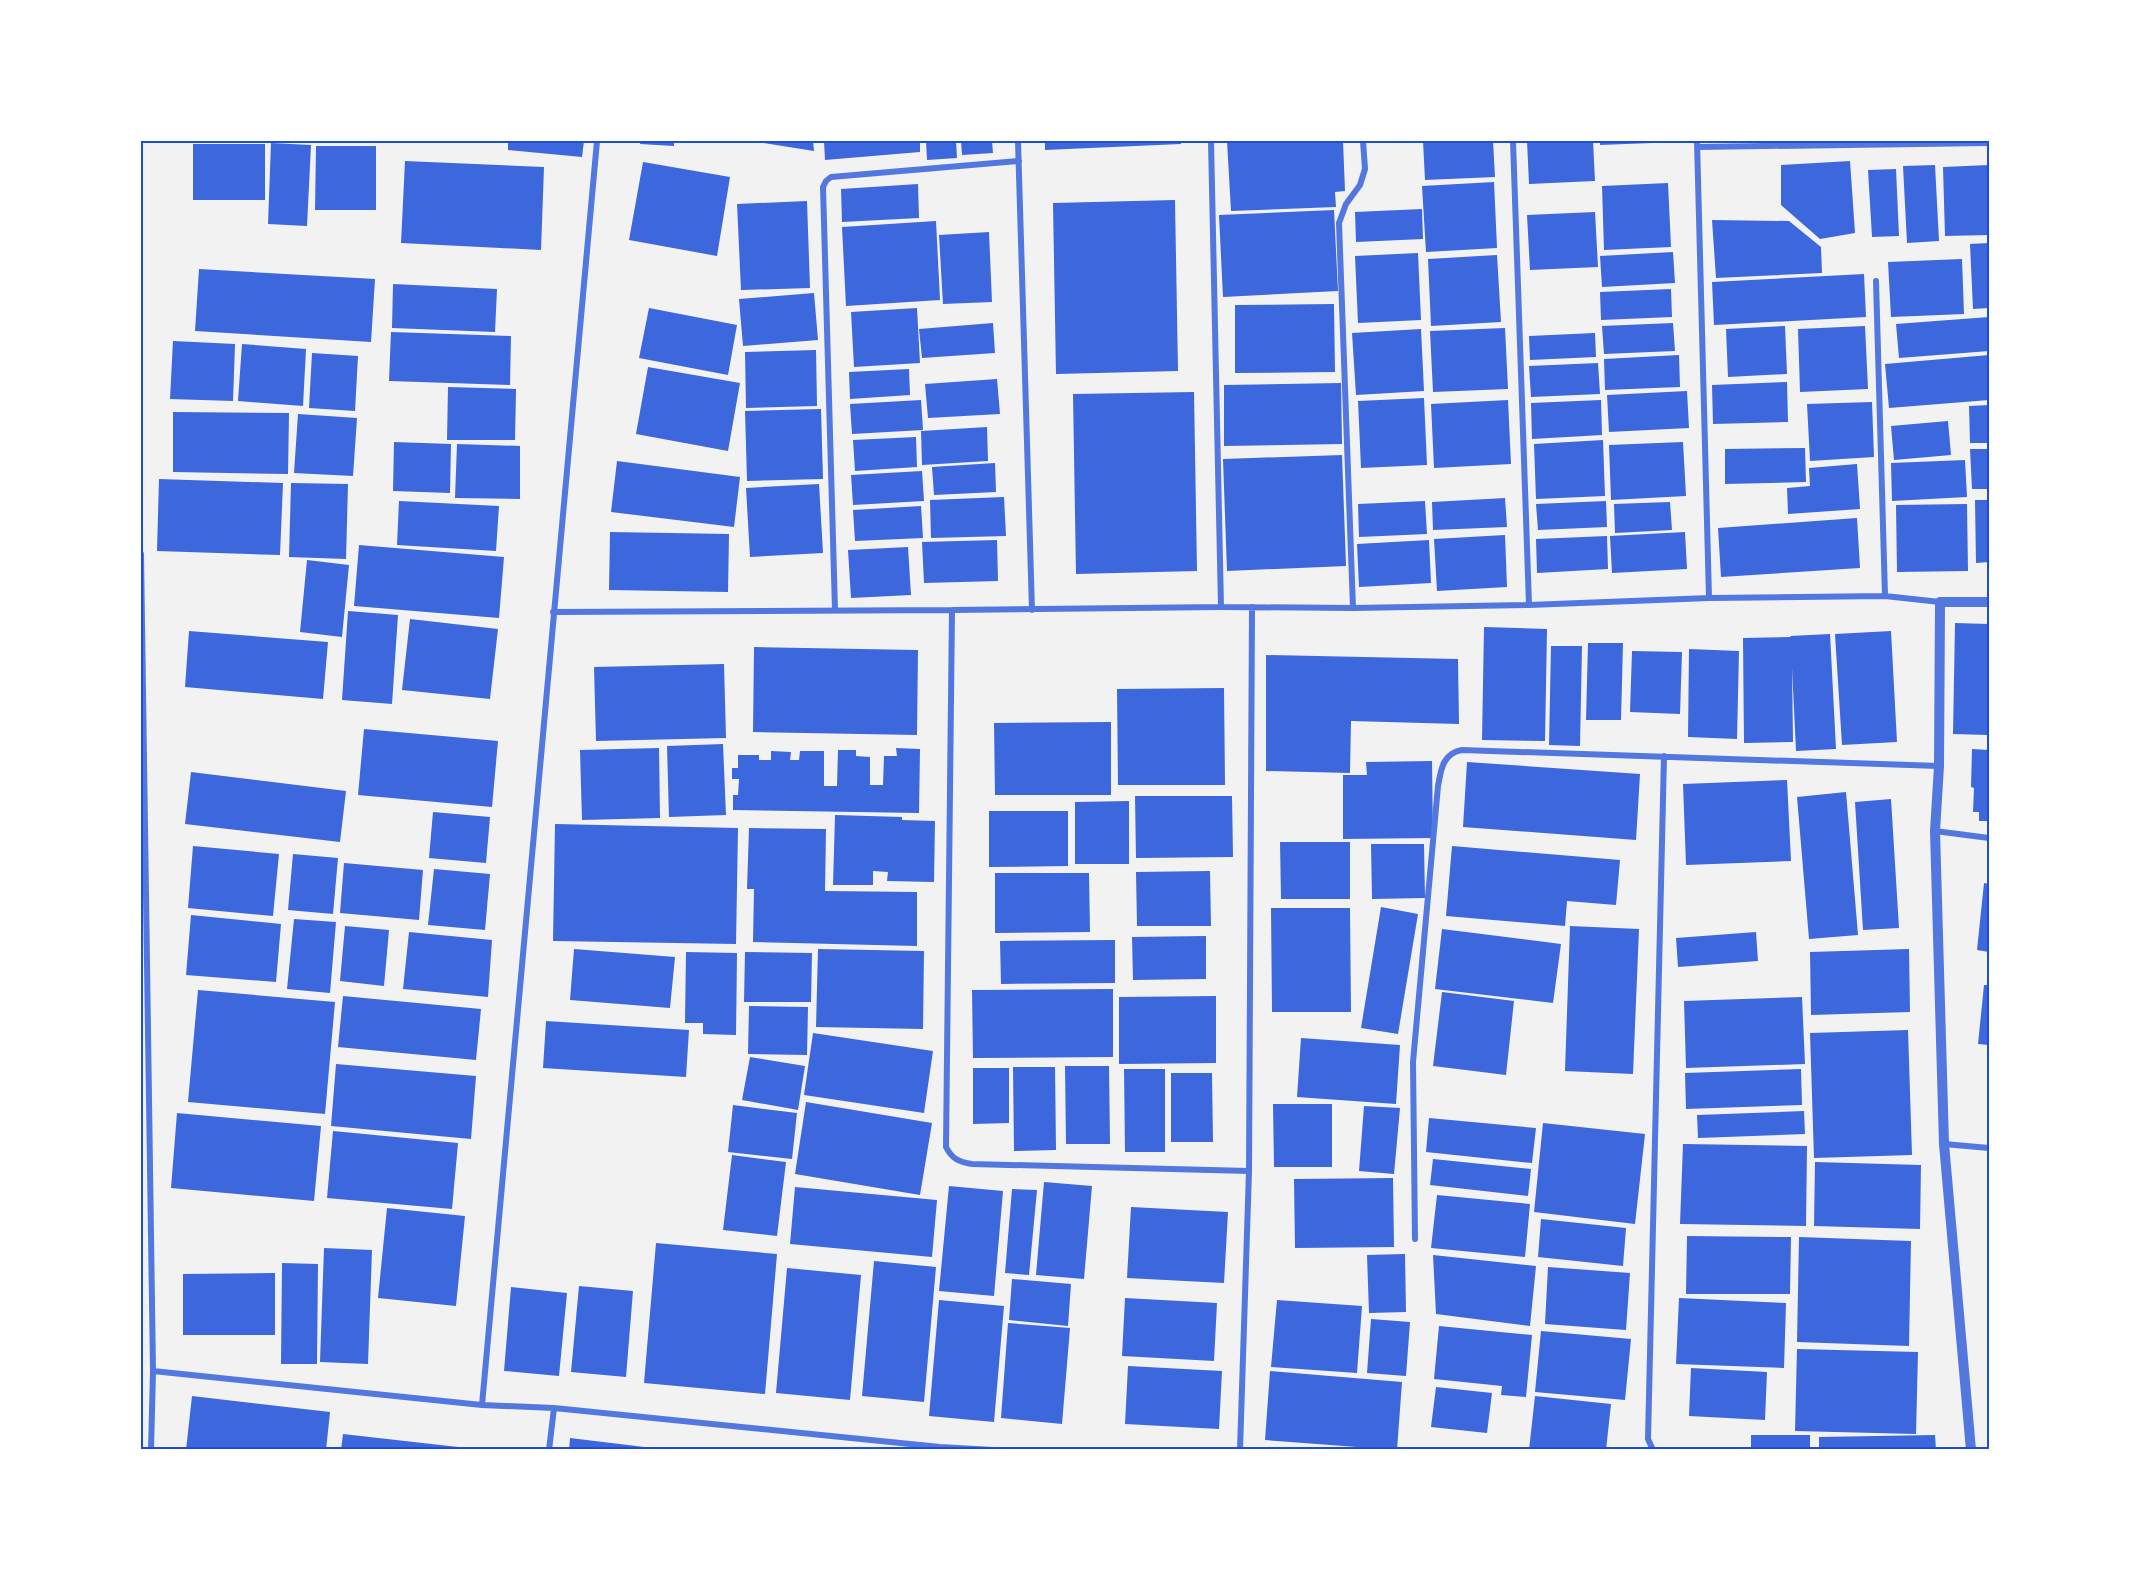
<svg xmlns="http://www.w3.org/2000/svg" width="2130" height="1591" viewBox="0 0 2130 1591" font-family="'Archivo Narrow',sans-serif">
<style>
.building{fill:#3d67dc}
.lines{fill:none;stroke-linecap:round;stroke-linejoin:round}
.minor{stroke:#5277de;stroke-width:6}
.tertiary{stroke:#5277de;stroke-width:10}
.neatline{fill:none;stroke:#1d4ed8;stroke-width:2}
</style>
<rect width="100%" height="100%" fill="#f2f2f2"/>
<path class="building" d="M508,141H584L582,157L508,150Z
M641,141H674V146L640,144Z
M759,141H813L814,151L758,142Z
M824,141H920V152L825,160Z
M926,141H956L957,158L927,160Z
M961,141H992L993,153L962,155Z
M1045,141H1181V144L1045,150Z
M1227,141H1343L1345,191L1335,192L1336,207L1231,211Z
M1423,141H1493L1495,177L1425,180Z
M1527,141H1593L1595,181L1529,184Z
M1600,141H1652V143L1600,145Z
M271,143L311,145L307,226L268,224Z
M193,144H265V200H193Z
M316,146H376V210H315Z
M405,161L544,167L541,250L401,243Z
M1850,161L1855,233L1820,239L1781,205V165Z
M643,162L730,177L717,256L629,240Z
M1935,165L1939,241L1907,243L1903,166Z
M1989,165V235L1945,236L1943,167Z
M1896,169L1899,236L1872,237L1868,170Z
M1494,182L1497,248L1426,252L1422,186Z
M1668,183L1671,247L1604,250L1602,186Z
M918,184L919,218L842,222L841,189Z
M1175,200L1178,371L1056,374L1053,203Z
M807,201L810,288L741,290L737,204Z
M1422,209L1423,239L1356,242L1355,212Z
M1334,210L1338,291L1223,297L1219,215Z
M1595,212L1598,267L1530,270L1527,215Z
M1712,220L1789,221L1821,247L1822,273L1716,278Z
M936,221L940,300L846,306L842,227Z
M989,232L992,302L943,304L939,235Z
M1989,243V308L1973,309L1970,244Z
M1673,252L1675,283L1602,287L1600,256Z
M1418,253L1421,320L1358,323L1355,256Z
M1497,255L1501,322L1431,326L1428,259Z
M1962,259L1964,314L1891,317L1888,262Z
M199,269L375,279L371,342L195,331Z
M1864,274L1866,317L1714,325L1712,282Z
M393,284L497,289L495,332L392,328Z
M1671,289L1672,317L1601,320L1600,292Z
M814,293L818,340L743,346L739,299Z
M1334,304L1335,372L1235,373V305Z
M649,308L737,325L728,375L639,358Z
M917,308L920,363L854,367L851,312Z
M1989,317V351L1899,358L1896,324Z
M993,323L995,353L922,358L919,329Z
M1673,323L1675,351L1604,354L1602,326Z
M1785,326L1787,374L1728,377L1726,329Z
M1865,326L1868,389L1800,392L1798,329Z
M1505,328L1508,389L1433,392L1430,331Z
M1421,329L1424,391L1356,395L1352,333Z
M391,332L511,336L510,385L389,381Z
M1595,333L1596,357L1530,360L1529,336Z
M173,341L235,344L233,401L170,399Z
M242,344L306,349L303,406L238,401Z
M816,350L817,406L746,408L745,352Z
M312,353L358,356L355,411L309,408Z
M1679,355L1680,387L1605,390L1604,359Z
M1989,355V400L1889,408L1885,364Z
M1598,363L1600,394L1531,397L1529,366Z
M648,367L740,383L728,451L636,434Z
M909,369L910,395L850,399L849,372Z
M997,379L1000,414L928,418L925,384Z
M1787,382L1788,422L1713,424L1712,385Z
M1341,383L1342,444L1224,446V385Z
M448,387L516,389L515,440H447Z
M1687,391L1689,428L1609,432L1607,395Z
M1194,392L1197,571L1076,574L1073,394Z
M1424,398L1427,465L1361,468L1358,401Z
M921,400L923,430L852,434L850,404Z
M1508,400L1511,464L1434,468L1431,404Z
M1601,400L1602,435L1532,439L1531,403Z
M1872,402L1874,457L1810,461L1807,404Z
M1989,405V443H1970L1969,406Z
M821,409L823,479L747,481L745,411Z
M173,412L289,413L288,474L173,472Z
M298,414L357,418L353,476L294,473Z
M1948,421L1951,455L1894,460L1891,426Z
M987,427L988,461L922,465L921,431Z
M916,437L917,467L855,471L853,440Z
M1603,440L1605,496L1536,499L1534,444Z
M394,442L451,444L450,493L393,491Z
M1683,442L1686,496L1611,500L1609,445Z
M457,444L520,446V499L455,498Z
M1805,448L1806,482L1725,484V449Z
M1970,449H1989V489H1972Z
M1342,455L1346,566L1227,571L1223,459Z
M1965,460L1967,497L1892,501L1891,463Z
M617,461L740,477L734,527L611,512Z
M995,463L996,492L934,495L932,467Z
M1857,464L1860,509L1788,514L1787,488L1810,486L1809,468Z
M922,471L924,501L853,505L851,475Z
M159,479L283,483L280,555L157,551Z
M291,483L348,484L346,559L289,557Z
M819,484L823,553L750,557L746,488Z
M1004,497L1006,536L931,538L930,500Z
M1505,498L1507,527L1433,530L1432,502Z
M1975,500H1989V562L1976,563Z
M399,501L499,506L496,551L397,545Z
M1425,501L1427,534L1359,537L1358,504Z
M1606,501L1607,527L1538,530L1536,504Z
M1670,502L1672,530L1615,533L1614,504Z
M1967,504L1968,571L1897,572L1896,505Z
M921,506L923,538L855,541L853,510Z
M1857,518L1860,568L1721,577L1718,528Z
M610,532L729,534L728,592L609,590Z
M1685,532L1687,569L1612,573L1610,536Z
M1505,535L1507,587L1437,591L1434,539Z
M1607,536L1608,569L1537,573L1536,539Z
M997,540L998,581L924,583L922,542Z
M1429,540L1431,583L1359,587L1357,544Z
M359,545L504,557L499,618L354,606Z
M908,547L911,595L851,598L848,550Z
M307,560L349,565L342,637L300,632Z
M348,611L398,615L392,704L342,700Z
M410,619L498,629L490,699L402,690Z
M1955,623L1989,624L1988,735L1953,734Z
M1484,627L1547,629L1545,741L1482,740Z
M189,631L328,642L323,699L185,687Z
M1891,631L1897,742L1842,745L1835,634Z
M1830,634L1836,749L1796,751L1792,668L1793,742L1744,743L1743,638L1791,637L1790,636Z
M1588,643H1623L1621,720H1586Z
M1551,646H1582L1580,746L1549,745Z
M754,647L918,650L917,735L753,732Z
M1689,649L1739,651L1737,739L1688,737Z
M1632,651L1682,652L1680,714L1630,712Z
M1266,655L1458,659L1459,724L1351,721L1350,773L1266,771Z
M724,664L726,738L596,741L594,667Z
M1224,688L1225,785H1118L1117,689Z
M1111,722V795H995L994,723Z
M364,729L498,741L492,807L358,795Z
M723,744L726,815L669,817L667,746Z
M659,748L660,818L582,820L580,750Z
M896,748L920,749L919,813L733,810V795H738L739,779H732V768H738V755H759V760H771V751L791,752L790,760H799L800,751H824V786H837L838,750H856V756L870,757V785H883L884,756H897Z
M1972,749L1989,750V821H1979V812H1973L1974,788L1971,787Z
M1432,761L1433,838L1343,839V775H1367L1366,762Z
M1467,762L1640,774L1636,840L1463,827Z
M191,772L346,791L340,842L185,824Z
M1787,780L1791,861L1686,865L1683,784Z
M1846,792L1858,935L1809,939L1797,797Z
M1135,796H1232L1233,857L1136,858Z
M1891,799L1899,928L1863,930L1855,802Z
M1129,801V864H1075V802Z
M989,811H1068V866L989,867Z
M433,812L490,817L486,863L429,858Z
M835,815L902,817V820L935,821L934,882L887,881L888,872L873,871V885H833Z
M555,824L738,828L736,944L553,941Z
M749,828L826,829L825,891L917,892V946L753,942L754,889H747Z
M1280,842H1350V899H1281Z
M1371,844H1424L1425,898L1372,899Z
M193,846L279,854L273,916L188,908Z
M1452,846L1620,860L1616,905L1567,901L1565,926L1446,916Z
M293,854L338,858L333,914L288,910Z
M344,863L423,870L419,920L340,913Z
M434,869L490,874L485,930L428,925Z
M1210,871L1211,926H1137L1136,872Z
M995,873H1089L1090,932L995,933Z
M1984,883L1989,884V952L1977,950Z
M1381,907L1418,914L1398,1034L1361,1028Z
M1271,908H1350L1351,1012H1272Z
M191,915L281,924L276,982L186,975Z
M294,919L336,922L330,993L287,989Z
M345,926L389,930L384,986L340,981Z
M1570,926L1639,929L1633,1074L1565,1071Z
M1442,929L1561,944L1553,1003L1435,989Z
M409,932L492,940L488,997L403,989Z
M1756,932L1758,961L1678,967L1676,938Z
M1206,936V979L1133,980L1132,937Z
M1115,940V983L1001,984L1000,941Z
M574,949L675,957L670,1008L570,1000Z
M818,949L924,951L923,1029L816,1027Z
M1909,949L1910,1012L1811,1015L1810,952Z
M686,952L737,953L736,1035L703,1034V1023H685Z
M745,952L812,953L811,1002H744Z
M1984,985H1989V1045L1978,1044Z
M1113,989V1057L973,1058L972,990Z
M198,990L335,1002L325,1114L188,1102Z
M1442,992L1514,1001L1506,1075L1433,1066Z
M343,996L481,1009L476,1060L338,1047Z
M1216,996V1063L1119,1064V997Z
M1802,997L1805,1064L1686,1068L1684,1001Z
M749,1006L808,1007L807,1055L748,1054Z
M546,1021L689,1030L686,1077L543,1068Z
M1908,1030L1912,1155L1814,1158L1810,1033Z
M813,1033L933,1051L924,1113L804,1095Z
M1301,1038L1400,1045L1396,1104L1297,1097Z
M750,1057L805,1066L798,1110L742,1100Z
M336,1064L476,1076L471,1139L331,1126Z
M1065,1066H1109L1110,1144H1066Z
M1013,1067H1055L1056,1150L1014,1151Z
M973,1068H1009V1123L973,1124Z
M1124,1069H1165V1152H1125Z
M1801,1069L1802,1105L1686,1109L1685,1073Z
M1171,1073H1212L1213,1142H1171Z
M806,1102L932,1123L920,1195L795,1174Z
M1273,1104H1332V1167H1274Z
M733,1105L797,1113L792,1159L728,1152Z
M1364,1106L1400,1108L1394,1174L1359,1171Z
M1804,1111L1805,1134L1698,1138L1697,1115Z
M177,1113L321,1126L314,1201L171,1188Z
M1429,1118L1536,1128L1532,1163L1426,1152Z
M1543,1123L1645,1134L1635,1224L1534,1212Z
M333,1131L458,1143L452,1209L327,1198Z
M1683,1144L1807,1146L1806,1226L1680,1224Z
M732,1155L786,1162L777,1236L723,1230Z
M1433,1159L1531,1169L1528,1196L1430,1185Z
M1815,1162L1921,1165L1920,1229L1814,1226Z
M1393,1178L1394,1247L1295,1248L1294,1179Z
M1044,1182L1092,1186L1084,1279L1036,1275Z
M949,1186L1003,1191L994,1296L939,1291Z
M795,1187L937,1200L932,1257L790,1244Z
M1012,1189L1037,1190L1029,1275L1005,1273Z
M1437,1195L1530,1204L1525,1257L1431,1248Z
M1131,1207L1228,1212L1224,1283L1127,1278Z
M387,1208L465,1216L456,1306L378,1298Z
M1541,1219L1626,1228L1623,1266L1538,1257Z
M1687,1236L1791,1237L1790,1294H1686Z
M1799,1237L1911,1241L1909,1346L1797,1342Z
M656,1243L777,1254L765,1394L644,1383Z
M324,1248L372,1250L368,1364L320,1362Z
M1405,1254L1406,1312L1369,1313L1367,1255Z
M1433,1255L1536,1266L1530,1326L1436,1314Z
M874,1261L936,1267L924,1402L862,1396Z
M282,1263L318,1264L317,1364H281Z
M1548,1267L1630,1273L1626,1330L1545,1324Z
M787,1268L861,1275L850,1400L776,1393Z
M275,1273V1335H183V1274Z
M1012,1279L1071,1284L1068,1326L1009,1320Z
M579,1286L633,1291L626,1377L571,1372Z
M511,1287L567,1293L559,1376L504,1371Z
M1125,1298L1217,1303L1214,1361L1122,1356Z
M1679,1298L1786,1303L1784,1368L1676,1364Z
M939,1300L1004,1306L994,1422L929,1416Z
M1277,1300L1362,1306L1357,1373L1271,1367Z
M1371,1319L1410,1322L1406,1376L1367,1373Z
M1008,1323L1070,1328L1062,1424L1001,1418Z
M1439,1326L1532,1335L1526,1397L1501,1395L1502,1386L1434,1379Z
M1541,1331L1631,1339L1625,1400L1535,1392Z
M1797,1349L1918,1352L1916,1434L1795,1431Z
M1128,1366L1222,1371L1219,1429L1125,1424Z
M1691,1368L1767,1372L1765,1420L1689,1416Z
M1270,1371L1402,1382L1397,1450L1265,1440Z
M1436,1387L1492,1393L1487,1433L1431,1427Z
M192,1396L330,1412L326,1450H186Z
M1535,1396L1611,1404L1606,1450H1529Z
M343,1434L458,1447V1450H341Z
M1751,1435H1810V1450H1751Z
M1935,1435L1936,1450H1819V1437Z
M570,1438L661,1449V1450H569Z"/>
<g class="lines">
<path class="minor" d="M1018,141L1032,610
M1211,141L1221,607
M1513,141L1529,605
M1697,141L1709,598
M1697,147L1989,143
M1876,281L1885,596
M141,554L153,1371L151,1450
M1353,608L1339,223L1346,204L1360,185L1365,169L1363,141
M835,610L823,187L826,181L831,177L1019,161
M952,610L946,1147C952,1159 959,1162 972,1164L1249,1171
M553,612L952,610L1221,607L1353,608L1529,605L1709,598L1885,596L1940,602
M1935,831L1989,838
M1944,1144L1989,1148
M1415,1239L1413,1062L1438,786C1441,769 1443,753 1462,750L1939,766
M153,1371L482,1405L554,1408L940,1447L993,1450
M482,1405L597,141
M549,1450L554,1408
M1240,1450L1249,1171L1252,607
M1653,1450L1648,1439L1664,756"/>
<path class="tertiary" d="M1971,1450L1944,1144L1935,831L1939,766L1940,602H1989"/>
</g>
<rect width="2130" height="1591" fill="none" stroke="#ffffff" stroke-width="285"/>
<rect x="142" y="142" width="1846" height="1306" class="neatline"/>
</svg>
